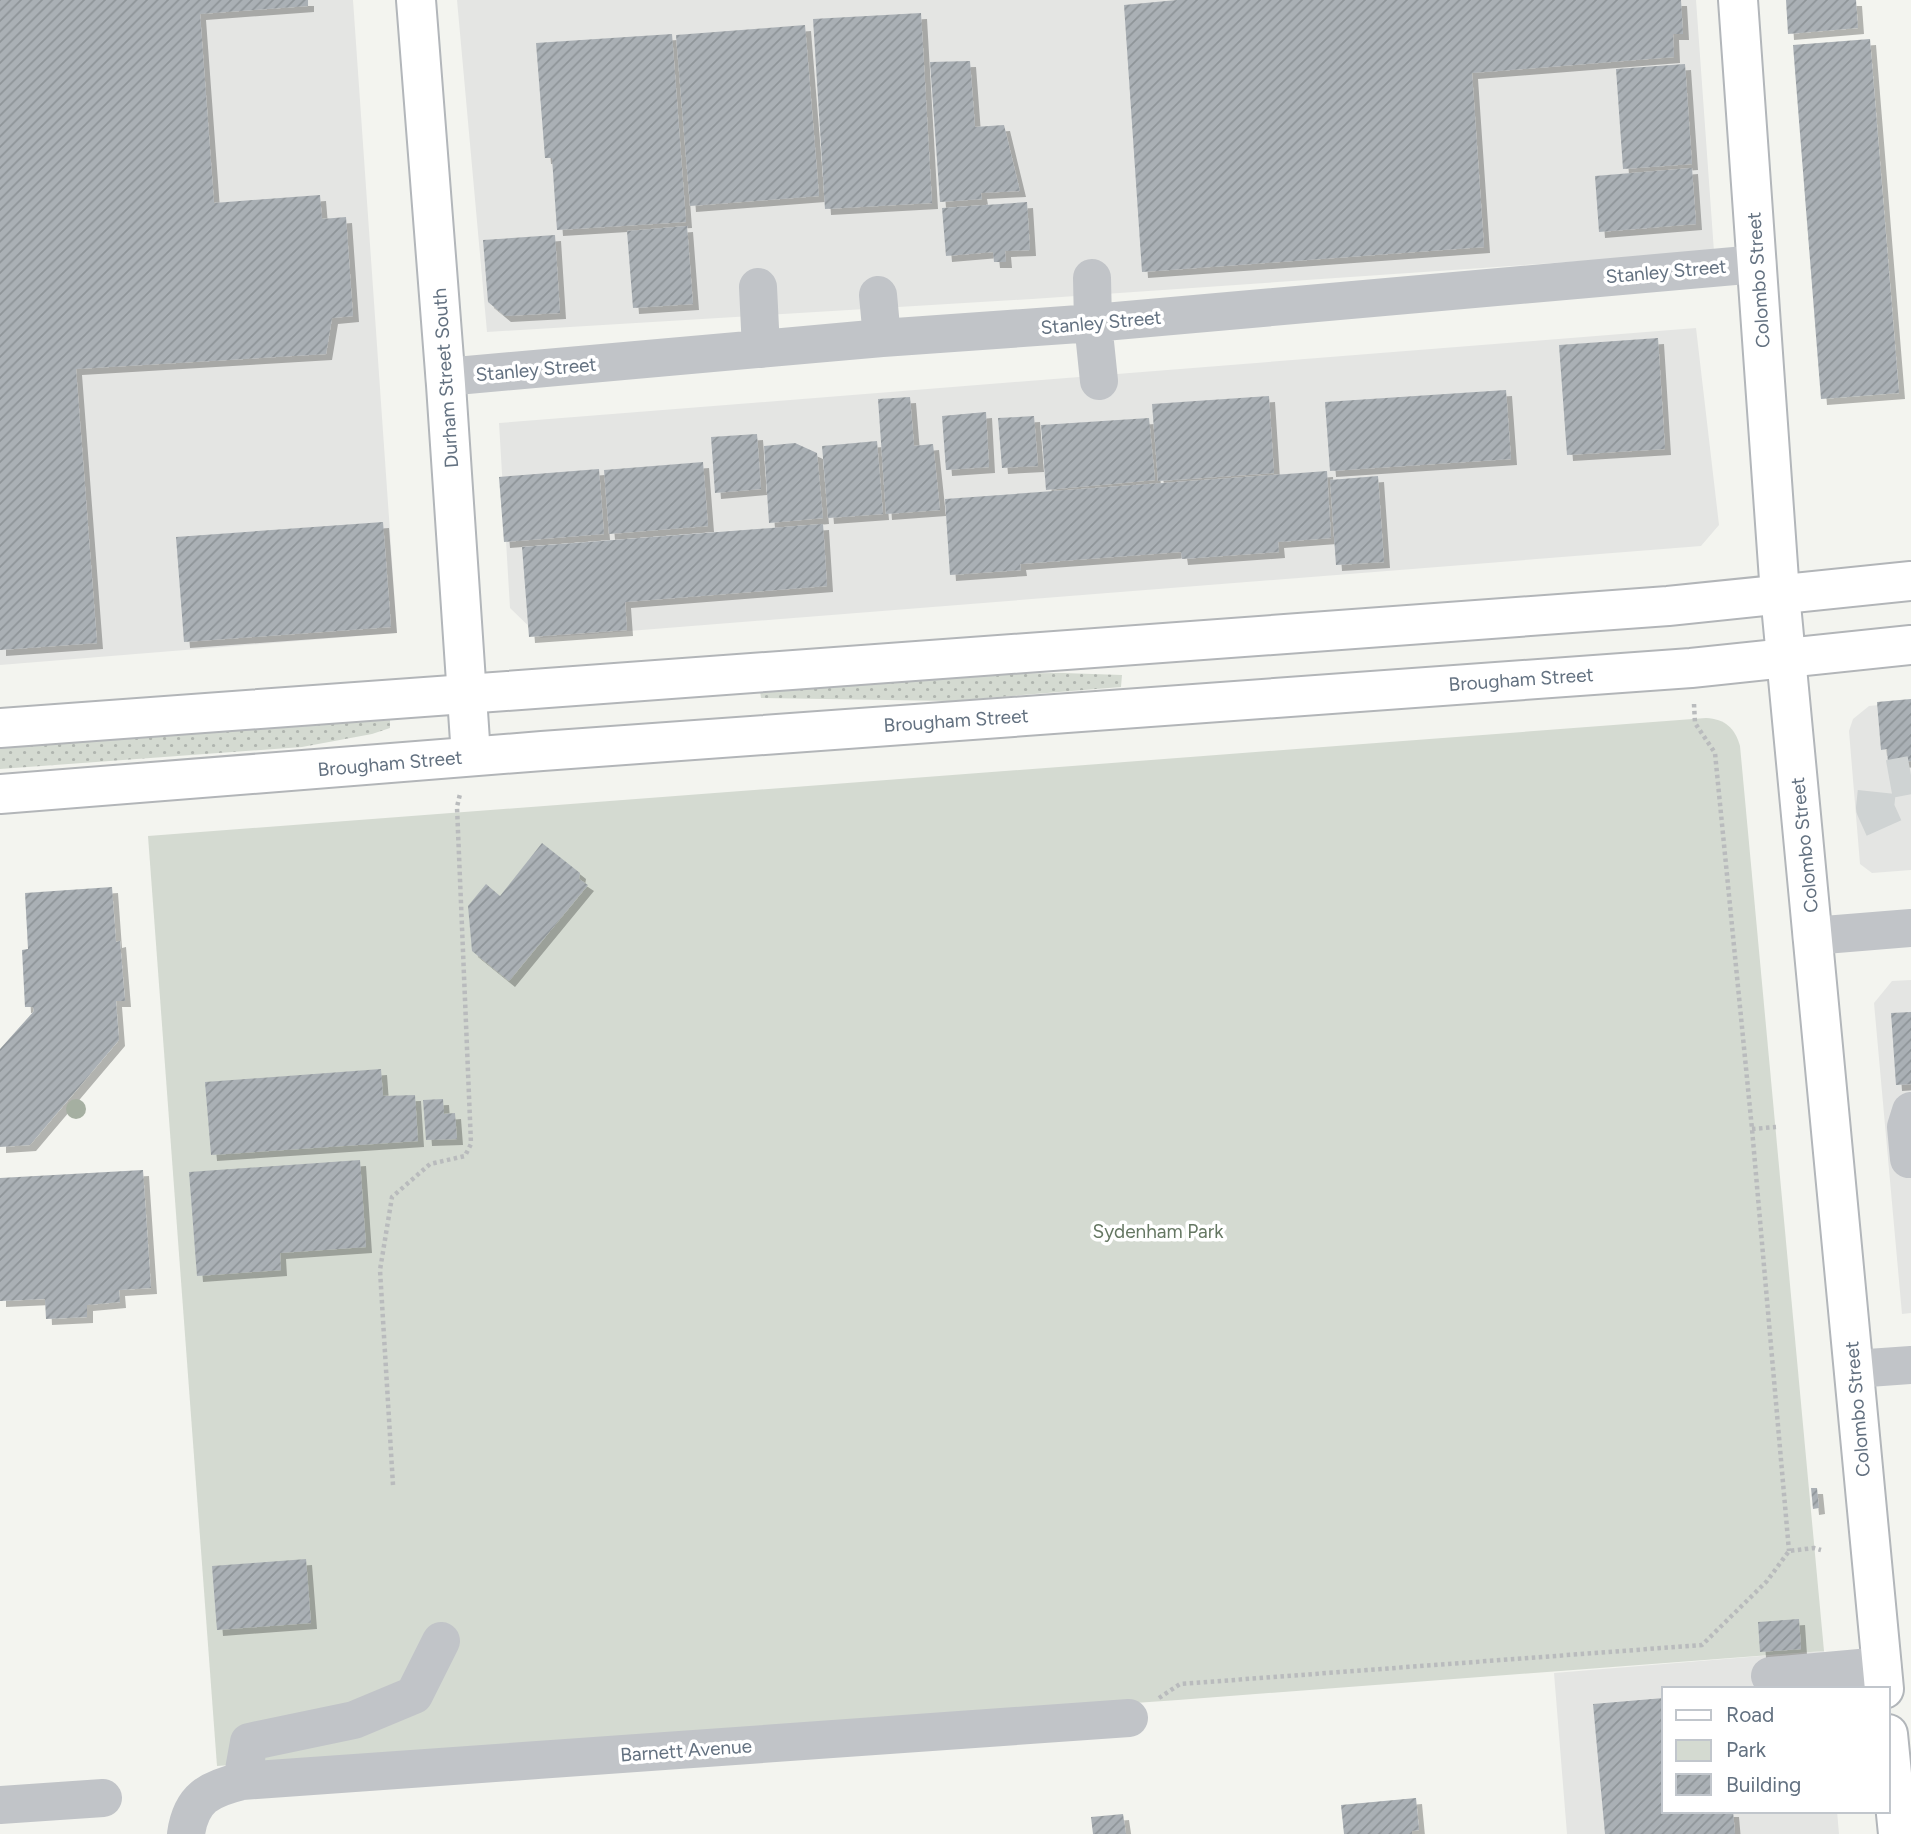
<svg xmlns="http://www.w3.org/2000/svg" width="1911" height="1834" viewBox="0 0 1911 1834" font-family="Figtree,sans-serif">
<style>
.built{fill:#e4e5e3}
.grass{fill:url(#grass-dots)}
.green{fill:#d4dad1}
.building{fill:url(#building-hatch);filter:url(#shadow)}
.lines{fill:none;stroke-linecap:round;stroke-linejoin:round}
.minor-tunnel{stroke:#cfd3d3;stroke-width:38;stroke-dasharray:38 19;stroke-linecap:butt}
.major-casing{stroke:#b2b6ba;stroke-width:42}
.highway-casing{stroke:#b2b5b8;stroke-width:42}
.path{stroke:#b9bbbd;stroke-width:4.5;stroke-dasharray:3.5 3.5;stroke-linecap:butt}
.minor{stroke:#c1c4c8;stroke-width:38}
.major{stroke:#fff;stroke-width:38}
.highway{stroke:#fff;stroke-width:38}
.tree{fill:#a5afa1}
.labels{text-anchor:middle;stroke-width:7;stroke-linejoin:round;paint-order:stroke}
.street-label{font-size:19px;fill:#637180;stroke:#fff}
.park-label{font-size:19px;fill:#657762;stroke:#fff}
</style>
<defs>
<pattern id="grass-dots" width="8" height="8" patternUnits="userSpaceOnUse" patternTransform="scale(1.75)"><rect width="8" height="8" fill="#d4dad1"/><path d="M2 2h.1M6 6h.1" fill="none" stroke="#b0b5af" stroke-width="1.8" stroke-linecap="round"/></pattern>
<pattern id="building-hatch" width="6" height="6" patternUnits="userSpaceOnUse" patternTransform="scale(1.75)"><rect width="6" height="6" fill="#aab0b5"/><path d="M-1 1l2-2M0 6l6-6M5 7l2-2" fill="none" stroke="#8e9498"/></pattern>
<filter id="shadow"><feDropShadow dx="6" dy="6" stdDeviation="0" flood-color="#0004"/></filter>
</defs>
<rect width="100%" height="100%" fill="#f3f4ef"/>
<path class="built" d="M0,0H353L397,633L0,665Z
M457,0H1696L1714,252L1032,299L487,332Z
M1696,328L1719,525L1701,546L541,638L510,608L499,423Z
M1911,702V870L1872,873L1860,864L1849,731L1853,719L1869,706Z
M1911,980V1313L1902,1314L1874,1003L1892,981Z
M1824,1651L1827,1689H1664V1811H1837L1839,1834H1567L1554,1673Z"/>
<path class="grass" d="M1063,673L1122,675L1121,687L950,701L761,698L760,691L973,674Z
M390,720V728L372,734L302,747L0,769V748Z"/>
<path class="green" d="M1706,718C1725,719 1735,728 1740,746L1824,1651L1178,1700L217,1766L148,836Z"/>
<path class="building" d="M0,0H308V6L200,14L214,203L320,195L322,219L346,217L353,316L332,318L326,354L76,369L97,643L0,650Z
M1177,0H1681L1683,34H1673L1674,57L1472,73L1484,247L1142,272L1124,5Z
M1786,0H1856L1858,28L1788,34Z
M921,13L932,203L825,209L813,19Z
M805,25L819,196L690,206L676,35Z
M672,34L686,222L557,230L552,158H545L536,43Z
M1870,39L1899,393L1821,399L1793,45Z
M970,61L975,127L1004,125L1020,191L981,193L982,199L940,202L930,62Z
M1685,64L1692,164L1623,169L1616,69Z
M1692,168L1696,224L1599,232L1595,176Z
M1027,202L1030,250L1005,251L1006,262H994L993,252L946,256L942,208Z
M687,226L693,304L633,308L627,231Z
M555,235L560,313L505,316L488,302L483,240Z
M1658,338L1665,449L1567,455L1559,345Z
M1506,390L1511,459L1330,471L1325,402Z
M1269,396L1274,473L1158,481L1152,404Z
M910,397L914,446L933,444L940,510L886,514L878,399Z
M986,412L989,467L946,470L942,416Z
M1034,416L1038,466L1002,468L998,418Z
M1149,418L1155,480L1046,490L1041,425Z
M757,434L761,489L715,493L711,437Z
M877,441L883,514L828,518L822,446Z
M795,443L817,453L823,518L769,523L764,446Z
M703,462L708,526L609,534L604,470Z
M599,469L604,534L504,542L499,477Z
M1327,471L1331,538L1278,542L1279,552L1182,559L1181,552L1020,564L1021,570L950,575L945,499Z
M1378,476L1384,562L1336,565L1330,480Z
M383,522L391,627L184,642L176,537Z
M823,524L827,586L625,602L627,630L529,637L522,547Z
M1911,699V761L1888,763L1887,749L1881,750L1877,702Z
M542,843L580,873L579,879L588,885L509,981L472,951L468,906L486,884L500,896Z
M112,887L116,942L120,941L125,1001H116L119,1040L30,1145L0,1147V1049L34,1011L33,1007H25L22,950L28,949L25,893Z
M1911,1012V1084L1896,1085L1891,1013Z
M381,1069L383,1096L415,1095L418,1141L211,1155L205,1082Z
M443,1099L444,1114L455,1113L457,1139L426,1140L423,1100Z
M360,1160L366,1247L280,1253L281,1270L197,1276L189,1172Z
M143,1170L151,1288L119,1290L120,1302L87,1305V1317L46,1319L45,1299L0,1301V1178Z
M1811,1488H1817L1819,1508L1813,1509Z
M306,1559L311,1623L217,1630L212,1566Z
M1799,1619L1801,1649L1760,1652L1758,1622Z
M1664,1698V1811H1733L1735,1834H1605L1593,1704Z
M1416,1798L1419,1830L1412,1831V1834H1344L1341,1805Z
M1123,1814L1126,1834H1093L1091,1817Z"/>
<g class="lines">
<path class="minor-tunnel" d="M1884,828L1875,808L1877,789L1889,779L1911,775"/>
<g class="major-casing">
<path id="major" d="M416,0L446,385L471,756
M1738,0L1780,594L1884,1689
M1888,1734L1898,1834"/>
</g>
<g class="highway-casing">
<path id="highway" d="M0,728L1668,606L1911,581
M0,794L542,751L1691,668L1911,645"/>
</g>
<path class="path" d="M1694,704L1695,723L1715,753L1752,1129L1789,1551
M1752,1129L1776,1127
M393,1485L380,1270L392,1197L430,1164L465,1156L471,1144L457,807L460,794
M1159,1698L1180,1684L1702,1645L1767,1581L1789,1551L1814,1548L1821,1550"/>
<path class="minor" d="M1092,278L1093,323L1099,381
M758,287L761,349
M878,295L882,338
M445,377L882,338L1093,323L1757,264
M1812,936L1911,928
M1909,1159L1906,1127L1911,1111
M1854,1369L1911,1365
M1770,1676L1882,1666
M242,1781L249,1742L354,1720L414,1695L441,1641
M0,1805L103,1798
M186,1834C191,1798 209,1789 242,1781L1129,1718"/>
<use href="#major" class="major"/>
<use href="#highway" class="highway"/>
</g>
<circle class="tree" cx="76" cy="1109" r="10"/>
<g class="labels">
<g class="street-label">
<text transform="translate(1666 271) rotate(-5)" y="7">Stanley Street</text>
<text transform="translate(1758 280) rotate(-94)" y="7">Colombo Street</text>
<text transform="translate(1101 322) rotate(-5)" y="7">Stanley Street</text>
<text transform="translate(536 369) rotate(-5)" y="7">Stanley Street</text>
<text transform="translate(445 378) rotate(-94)" y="7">Durham Street South</text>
<text transform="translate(1521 679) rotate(-4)" y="7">Brougham Street</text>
<text transform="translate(956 720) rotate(-4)" y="7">Brougham Street</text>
<text transform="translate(390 763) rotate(-5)" y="7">Brougham Street</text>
<text transform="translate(1804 845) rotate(-96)" y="7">Colombo Street</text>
<text transform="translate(1857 1409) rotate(-95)" y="7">Colombo Street</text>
<text transform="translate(686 1750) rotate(-4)" y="7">Barnett Avenue</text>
</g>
<g class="park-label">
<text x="1158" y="1238">Sydenham Park</text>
</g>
</g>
<rect x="1662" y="1687" width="228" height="126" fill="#ffffff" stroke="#c1c6cc" stroke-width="2"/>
<rect x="1676" y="1710" width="35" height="10" fill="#ffffff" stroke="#c1c6cc" stroke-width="2"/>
<text x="1726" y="1722" font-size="21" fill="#637180">Road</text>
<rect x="1676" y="1740" width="35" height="21" fill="#d4dad1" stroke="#c1c6cc" stroke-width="2"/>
<text x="1726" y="1757" font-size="21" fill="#637180">Park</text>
<rect x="1676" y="1774" width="35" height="21" fill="url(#building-hatch)" stroke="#c1c6cc" stroke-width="2"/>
<text x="1726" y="1792" font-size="21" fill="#637180">Building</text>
</svg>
